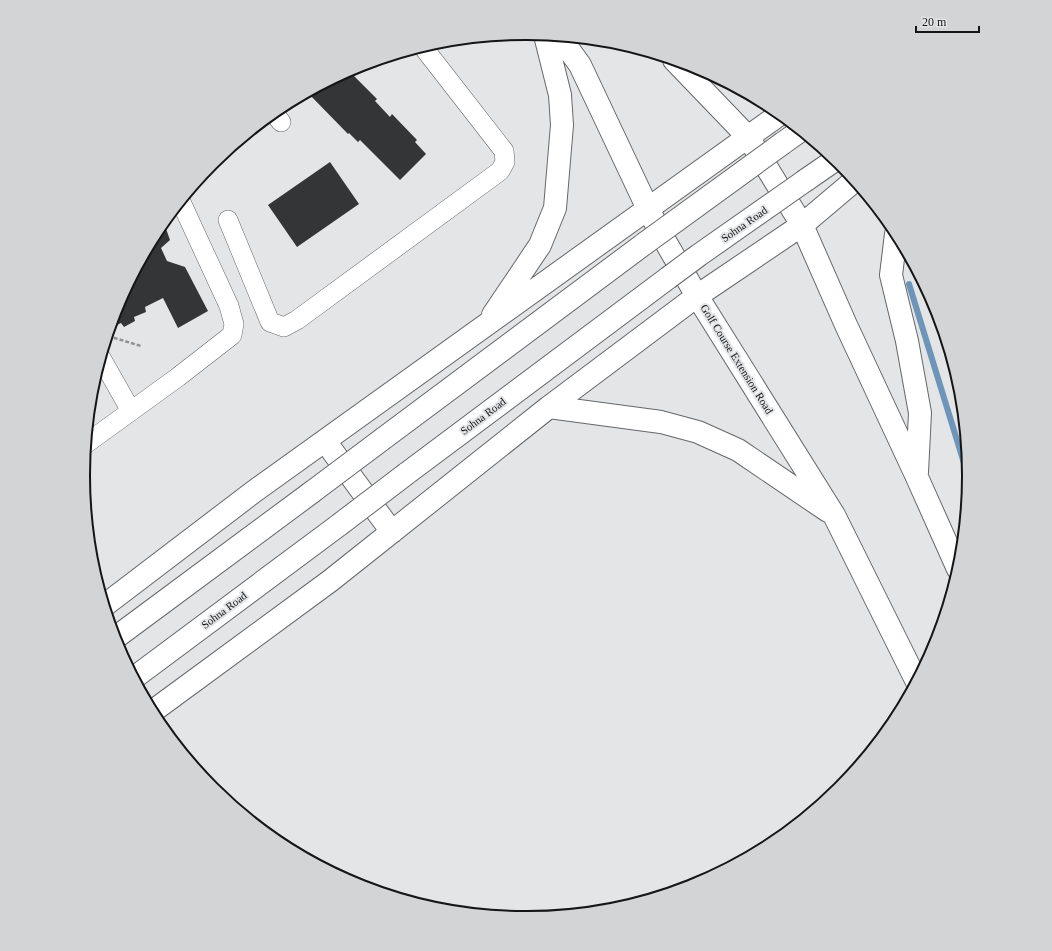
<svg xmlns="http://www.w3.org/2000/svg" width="1052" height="951" viewBox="0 0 1052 951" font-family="'Times New Roman',serif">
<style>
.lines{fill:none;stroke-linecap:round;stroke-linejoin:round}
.stream{stroke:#6e94b8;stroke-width:6}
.building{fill:#333537}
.street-casing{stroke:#656769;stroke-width:20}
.secondary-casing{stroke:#656769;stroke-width:24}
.highway-casing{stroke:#656769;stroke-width:24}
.path{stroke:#919294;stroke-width:2.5;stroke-dasharray:4 2;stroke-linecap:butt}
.street{stroke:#fff;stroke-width:19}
.secondary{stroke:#fff;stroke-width:22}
.highway{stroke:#fff;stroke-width:22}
.highway-bridge-casing{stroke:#656769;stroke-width:24;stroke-linecap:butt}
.highway-bridge{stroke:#fff;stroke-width:22}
.labels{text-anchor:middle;stroke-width:4;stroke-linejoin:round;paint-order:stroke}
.street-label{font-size:11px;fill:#151516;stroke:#e3e5e7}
.rim{fill:none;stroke:#151516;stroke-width:2}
</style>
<rect width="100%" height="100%" fill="#e3e5e7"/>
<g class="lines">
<path class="stream" d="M909,284L968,476"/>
</g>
<path class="building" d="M347,72L352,76L353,75L377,99L375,101L390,117L392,114L417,140L415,142L426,154L400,180L360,140L358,142L349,133L348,134L308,93Z
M330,162L359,204L297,247L268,205Z
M164,223L170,240L161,248L167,261L185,267L208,311L178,328L163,298L145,307L146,312L134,317L135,321L124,327L121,323L113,327L112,324L117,306L158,229Z"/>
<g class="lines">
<g class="street-casing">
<path id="street" d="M274,113L281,122
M228,220L270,322L284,327L297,320L500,171L505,162L504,151L423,47
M101,358L131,411
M87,443L178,377L232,335L234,324L229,306L181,202"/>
</g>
<g class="secondary-casing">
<path id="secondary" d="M559,36L580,65L648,209L665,241L697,296L834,515L916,680
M674,60L748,137L802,225L846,325L916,475L958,569
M896,234L891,275L907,341L920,413L917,472
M493,315L540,245L555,208L562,125L560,95L545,35
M549,407L661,422L698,432L738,450L828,511
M325,441L392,532
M105,605L256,490L780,114
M153,711L330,581L549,407L697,296L802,225L854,181"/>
</g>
<g class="highway-casing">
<path id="highway" d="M783,143L800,131
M806,180L835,160
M384,438L644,244
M406,474L668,278
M115,638L312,492
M135,677L339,525"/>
</g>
<path class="path" d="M108,336L141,346"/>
<use href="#street" class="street"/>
<use href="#secondary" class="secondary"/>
<use href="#highway" class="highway"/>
<g class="highway-bridge-casing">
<path id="highway-bridge" d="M644,244L783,143
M668,278L699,255L806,180
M312,492L384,438
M339,525L406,474"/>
</g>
<use href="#highway-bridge" class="highway-bridge"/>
</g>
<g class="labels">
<g class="street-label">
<text transform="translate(744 224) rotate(-35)" y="4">Sohna Road</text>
<text transform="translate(737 359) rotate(58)" y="4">Golf Course Extension Road</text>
<text transform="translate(483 416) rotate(-37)" y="4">Sohna Road</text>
<text transform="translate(224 610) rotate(-37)" y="4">Sohna Road</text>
</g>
</g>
<path d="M0 0H1052V951H0ZM525 40H527A435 435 0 0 1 962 475V476A435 435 0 0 1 527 911H525A435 435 0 0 1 90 476V475A435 435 0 0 1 525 40Z" fill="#d3d4d6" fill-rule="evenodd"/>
<path class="rim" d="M525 40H527A435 435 0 0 1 962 475V476A435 435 0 0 1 527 911H525A435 435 0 0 1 90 476V475A435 435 0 0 1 525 40Z"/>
<path d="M916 26v6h63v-6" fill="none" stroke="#151516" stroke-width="2"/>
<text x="922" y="26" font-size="12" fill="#151516" stroke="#e3e5e7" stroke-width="3" paint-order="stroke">20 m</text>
</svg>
